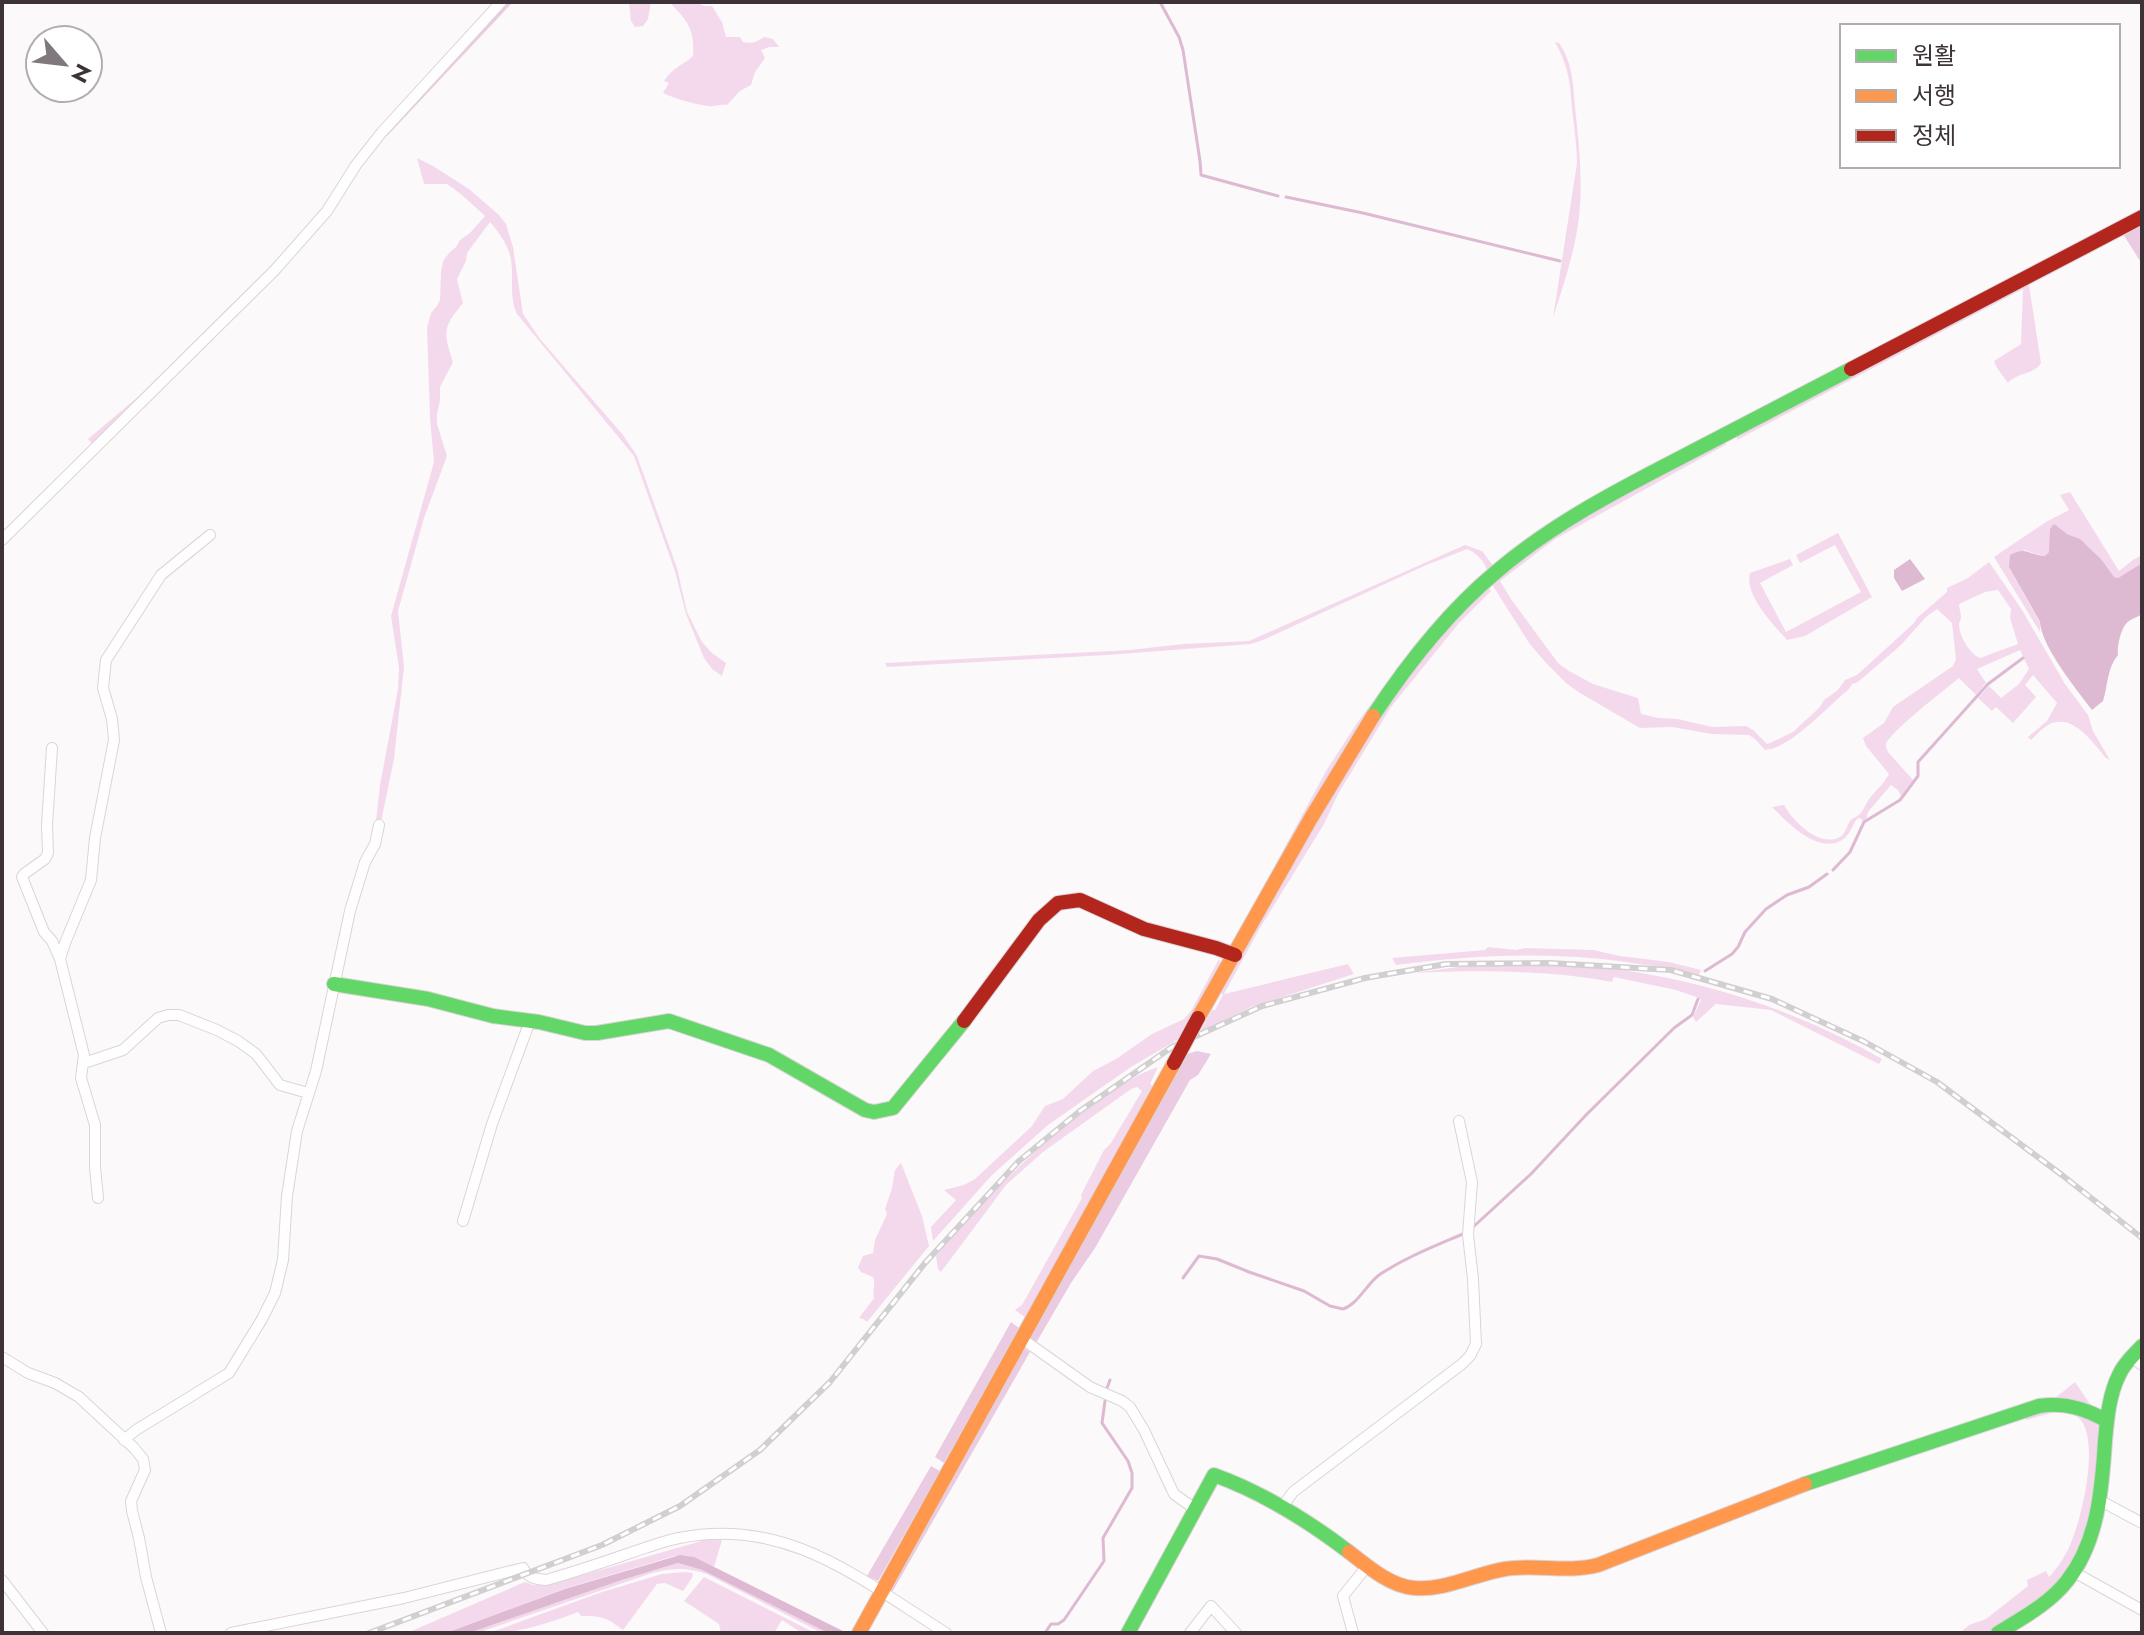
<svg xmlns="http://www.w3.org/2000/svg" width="2144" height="1635" viewBox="0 0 2144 1635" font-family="Jost,'Noto Sans KR',sans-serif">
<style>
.green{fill:#f4d9ec;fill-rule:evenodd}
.forest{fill:#eacbe1}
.water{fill:#deb9d2}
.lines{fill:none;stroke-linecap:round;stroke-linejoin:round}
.stream{stroke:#deb9d2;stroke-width:3}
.street-casing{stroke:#dbd4d9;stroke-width:12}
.fast-casing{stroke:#dbd4d9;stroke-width:16}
.slow-casing{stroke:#dbd4d9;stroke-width:16}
.jam-casing{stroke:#dbd4d9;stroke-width:16}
.street{stroke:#fffefe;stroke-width:10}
.fast{stroke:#63d668;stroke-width:14}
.slow{stroke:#ff974d;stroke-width:14}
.jam{stroke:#b3261e;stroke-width:14}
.rail-casing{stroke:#d2cfd0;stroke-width:6}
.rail{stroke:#fff;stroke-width:3;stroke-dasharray:9;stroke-linecap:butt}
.jam-bridge-casing{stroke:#dbd4d9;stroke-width:16;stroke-linecap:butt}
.jam-bridge{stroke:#b3261e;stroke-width:14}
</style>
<rect width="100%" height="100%" fill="#fcf9fb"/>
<path class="green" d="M629,2H651L648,19L643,26L635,27L631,21Z
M669,2H697L704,6H712L722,22L726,37H740L743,42C752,44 757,42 764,37L773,39L779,47H769L761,50L765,58L755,72L751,85L740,91L727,105C720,104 715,107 708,106C693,104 676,99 663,93L669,83L664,81C672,68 683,65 693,56C695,29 687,20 669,2Z
M1555,42L1559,43C1573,63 1573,84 1575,107C1579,144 1583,180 1579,217C1575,252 1563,286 1553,318L1577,163C1577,149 1575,137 1574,124C1569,89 1573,75 1555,42Z
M417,158L433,166L469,189L499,215L506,224L513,247L523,314L540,339L623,435L637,456L677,568L687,612L702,642L712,653L726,663L722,676L712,669L704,658L686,614L675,571L634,456L517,314C508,295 515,275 510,255C507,244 498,231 490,222L467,253L466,261L457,279L463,303C443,327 443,332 453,362L440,387V400L437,414V424L447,456L424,518L398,611L404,667L394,759L381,822L376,821L380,785L398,689L399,668L391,616L434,462L430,419L427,328L431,313L437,306L440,300L441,272L443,261L449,253L456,247L460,240L470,233L485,216L462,195L447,184H424Z
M325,212L273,269L94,446L88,439L139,396Z
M2027,283L2029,285L2041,363C2034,375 2017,372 2008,383L1997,368L1994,361L2021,344L2023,289L1737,440V436Z
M1723,443L1727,444L1555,539L1500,581L1511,599L1558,663L1569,671L1593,684L1638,698L1641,714L1658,718L1678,719L1712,727L1746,726L1753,730L1767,744L1770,743L1793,732L1820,707L1824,700L1838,690L1845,680L1857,675L1913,624L1917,618L1947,592V588L1968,578L1989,562L2022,610L2065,684L2088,715L2093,731L2110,760L2106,758C2094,744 2075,715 2052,723C2045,726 2037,734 2031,740L2028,737L2047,721L2057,703L2033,675L2025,685L2036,697L2013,723L1996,707L1992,711L1978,698L1989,686L2001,698L2019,684L2029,669L2020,650L1977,669L1986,683L1976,695L1959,678C1947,688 1887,734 1886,745C1886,747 1887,749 1888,752L1913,780L1901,796L1898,790L1891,785L1868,812L1866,820L1863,821L1860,818L1857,819C1852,826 1849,836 1842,840C1818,855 1787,822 1772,807L1784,805C1793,821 1819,848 1840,837C1846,833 1846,827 1850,821C1852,818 1857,817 1860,814C1864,810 1866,802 1870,798C1877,789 1883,785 1889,774L1866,746L1863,738L1884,723L1893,707L1953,666L1956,659L1952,623L1937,609L1926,617L1901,645L1858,682L1852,684L1849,689C1828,706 1790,749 1765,750L1755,739L1749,735L1712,734L1672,727L1640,728L1580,693L1566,683L1546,663L1529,643L1490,581L1586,513ZM1998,590L2011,609L2010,618L2018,644L1980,658C1970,654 1959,636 1959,624C1959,622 1961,620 1961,617C1961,613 1959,608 1959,604L1985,592Z
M2070,492L2119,571L2133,560L2142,555V563L2118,578L2113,577C2101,559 2089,542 2067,534L2050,547L2049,552L2045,556L2035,554L2025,550L2009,567L2040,623V632L1994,557L2046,522L2069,510L2060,495Z
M1838,533L1872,597L1805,636L1787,640C1773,624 1744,595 1750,573L1790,559L1793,565L1760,583L1786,632L1861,592L1835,545L1800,563L1796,555Z
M1465,545L1482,551L1495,568L1426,638L1243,931L1235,939L1326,771L1357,723L1412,649L1457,599L1487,571C1486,562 1475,552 1467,549L1424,566L1263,640L1251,644L1107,655L887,667L885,663L1130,650L1183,644L1249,641Z
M1488,586L1491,591L1459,623L1391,707L1338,794L1324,824L1260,928L1224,994L1348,964L1354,974L1251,1007L1200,1032L1212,1010H1215L1223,995L1220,992L1362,738L1441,635Z
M1488,947L1516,950L1525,948L1593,950L1620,956L1669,962L1701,970L1699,975C1675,968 1651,966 1626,962C1549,951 1473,955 1396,965L1392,958L1485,950Z
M1219,959L1222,967L1177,1040L1131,1067L1048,1125L992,1175L933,1241L931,1227L956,1200L944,1190L964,1185L975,1179L1032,1126L1045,1106L1063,1099L1093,1071L1116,1059L1152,1034L1184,1019L1191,1011Z
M1546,963C1664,968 1779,1000 1882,1059L1879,1064L1771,1010L1716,1004L1696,1022L1693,1017L1701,1000L1699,998L1676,990L1614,977L1612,982C1547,970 1480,970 1415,973L1472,965Z
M1158,1067L1150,1084L1154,1087L1026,1318L1015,1310L1022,1305L1082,1198L1081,1195L1104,1150L1111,1143L1142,1091L1137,1087L1131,1089L1043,1152L1006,1185L941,1272L938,1269L936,1256C985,1198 1038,1143 1100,1100C1119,1087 1136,1074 1158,1067Z
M901,1163L922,1216L929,1246L867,1322L863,1319L859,1318L874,1298C872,1290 876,1285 873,1277L861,1272L858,1267L863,1256L873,1253L875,1240L887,1214L885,1209L892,1188L895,1170Z
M2075,1382L2090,1404L2055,1398Z
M2058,1406L2099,1422L2100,1430L2093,1510L2076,1560L2056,1584L2029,1609L1990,1633H1960L1969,1625L1986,1619L2028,1586L2027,1580L2046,1571L2049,1577C2059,1566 2067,1554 2072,1540C2082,1516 2103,1431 2075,1415C2060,1407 2040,1417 2026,1420L2024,1415Z
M705,1540H722L714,1567L689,1556H674L564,1589L446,1633H407L525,1582L533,1585H548Z
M678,1563L702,1570L828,1633H822L707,1574C687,1567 672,1568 652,1573L477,1633H469L622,1580Z
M685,1572L693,1573L692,1578L683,1591L665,1583L657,1584L623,1630C606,1617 602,1616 581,1616L578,1612C549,1623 521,1633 489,1633L602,1592L662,1574Z
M704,1577L815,1633H802L782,1620L774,1633H721L719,1624L684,1601Z"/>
<path class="forest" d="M506,2H513L387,136L384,131Z
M2140,225L2142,229V264L2123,234Z
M1197,1051L1211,1054L1198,1075L1190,1080L1095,1248L1071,1283L1036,1343L1027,1337L1187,1054Z
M1011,1322L1019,1328L944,1463L935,1457Z
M1022,1347L1030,1352L891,1594L886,1591Z
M931,1466L940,1471L878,1581L867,1576Z"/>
<path class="water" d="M2054,524L2067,534L2080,539L2101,559L2114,577L2118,578L2142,563V614C2138,617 2133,618 2129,621C2121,626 2117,646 2118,655C2107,668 2108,685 2103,701L2092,710C2077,690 2041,646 2040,622L2009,567L2010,555C2028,546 2027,555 2045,556L2049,552L2050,529Z
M1910,559L1925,579L1902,591L1894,578V570Z
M680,1555L694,1557L847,1633H828L702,1570L678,1563L622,1580L469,1633H446L565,1589Z"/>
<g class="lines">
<path class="stream" d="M1160,2L1179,37L1183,50L1200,161L1201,175L1278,196
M1286,197L1363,213L1560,261
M1833,870L1850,852L1864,822L1900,800L1918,776V762L1988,684L2023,658
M1705,971L1732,954L1738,947L1745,932L1766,909L1787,895L1809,887L1827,874
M1472,1228L1531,1174L1586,1115L1674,1028L1692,1015L1698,999
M1183,1278L1199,1256L1217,1259L1249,1272L1304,1291L1330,1306L1343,1309C1358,1304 1366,1285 1379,1275C1406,1257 1435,1246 1465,1233
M1107,1388L1110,1380
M1045,1633L1051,1624H1058L1064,1620L1104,1561L1103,1538L1132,1488V1473L1128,1461L1102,1423L1105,1401"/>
<g class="street-casing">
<path id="street" d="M2,540L274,271L327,211L356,165L382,132L501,2
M52,748L47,825L48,853L45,859L24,874L22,877L44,932L52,941L60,959
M84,1063L123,1050L158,1018L168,1015H179L217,1030L238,1041L256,1054L280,1085L308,1093
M98,1198L95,1167V1125L81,1078L84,1055L60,959L65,943L91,880L95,838L114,740L112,719L103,688L106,660L161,575L210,535
M463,1221L492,1124L530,1021
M1021,1338L1090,1387L1122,1401L1130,1407L1144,1430L1174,1494L1195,1509
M2,1357L28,1373L55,1383L79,1397L134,1448L143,1459L145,1470L131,1501L132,1511L139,1538L146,1577L161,1633
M2131,1357L2142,1365
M124,1440L136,1430L229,1373L262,1319L275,1293L283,1260L287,1196L297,1131L316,1071L350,911L365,862L375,844L379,825
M2099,1500L2142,1523
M1282,1507L1293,1492L1462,1364L1470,1356L1476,1344L1473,1279L1468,1235L1472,1182L1459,1121
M2074,1572L2142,1610
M2,1580L43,1633
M231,1633L404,1598L523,1568C528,1578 535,1579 546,1580C575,1572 604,1562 633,1552C648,1547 664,1541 679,1538C787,1516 861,1580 946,1633
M1190,1633L1211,1606L1236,1633
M1353,1633L1343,1596L1368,1565"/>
</g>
<g class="fast-casing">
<path id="fast" d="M1373,716C1408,663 1448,612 1496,572C1551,525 1614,492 1678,459C1736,429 1793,399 1851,369
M334,984L428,999L493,1016L539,1022L585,1033H597L669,1021L769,1055L865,1110L874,1112L893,1108L964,1021
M1805,1484L2039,1406C2064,1402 2085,1408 2107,1421
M1128,1633L1214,1475C1264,1493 1307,1520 1349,1552
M1998,1633C2022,1618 2049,1604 2067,1581C2098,1542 2102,1489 2105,1441C2107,1419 2109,1395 2119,1375C2124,1363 2134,1355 2142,1346"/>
</g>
<g class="slow-casing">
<path id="slow" d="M1198,1018L1311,818L1373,716
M1349,1552C1367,1566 1390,1586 1414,1588C1444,1591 1475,1574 1505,1569C1536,1564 1567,1573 1598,1565L1805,1484
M859,1633L1174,1063"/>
</g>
<g class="jam-casing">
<path id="jam" d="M1851,369L2142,217
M964,1021L1039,920L1058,903L1080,900L1144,929L1216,948L1235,955"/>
</g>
<use href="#street" class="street"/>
<use href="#fast" class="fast"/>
<use href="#slow" class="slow"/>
<use href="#jam" class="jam"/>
<g class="rail-casing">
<path id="rail" d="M369,1633L602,1545L680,1506L760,1450L830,1382L925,1263L1019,1161L1080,1111L1172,1047L1262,1006L1365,978L1446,964L1549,963L1671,970L1772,999L1865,1042L1937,1082L2062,1175L2142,1238"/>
</g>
<use href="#rail" class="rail"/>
<g class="jam-bridge-casing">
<path id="jam-bridge" d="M1174,1063L1198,1018"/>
</g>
<use href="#jam-bridge" class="jam-bridge"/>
</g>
<rect width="2144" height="1635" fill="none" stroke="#3c3238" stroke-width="8"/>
<rect x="1840" y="24" width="280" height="144" fill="#ffffff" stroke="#b1adaf" stroke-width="2"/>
<rect x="1856" y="50" width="40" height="12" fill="#63d668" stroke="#b1adaf" stroke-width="2"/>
<text x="1912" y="64" font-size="24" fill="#3c3238">원활</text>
<rect x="1856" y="90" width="40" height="12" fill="#ff974d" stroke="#b1adaf" stroke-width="2"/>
<text x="1912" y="104" font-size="24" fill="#3c3238">서행</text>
<rect x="1856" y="130" width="40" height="12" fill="#b3261e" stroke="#b1adaf" stroke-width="2"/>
<text x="1912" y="144" font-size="24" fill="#3c3238">정체</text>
<g transform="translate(64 64) rotate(118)"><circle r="38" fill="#ffffff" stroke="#b1adaf" stroke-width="2"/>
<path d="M0-6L14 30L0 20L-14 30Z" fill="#7f787c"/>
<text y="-12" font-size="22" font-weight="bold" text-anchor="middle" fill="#3c3238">N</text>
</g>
</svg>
